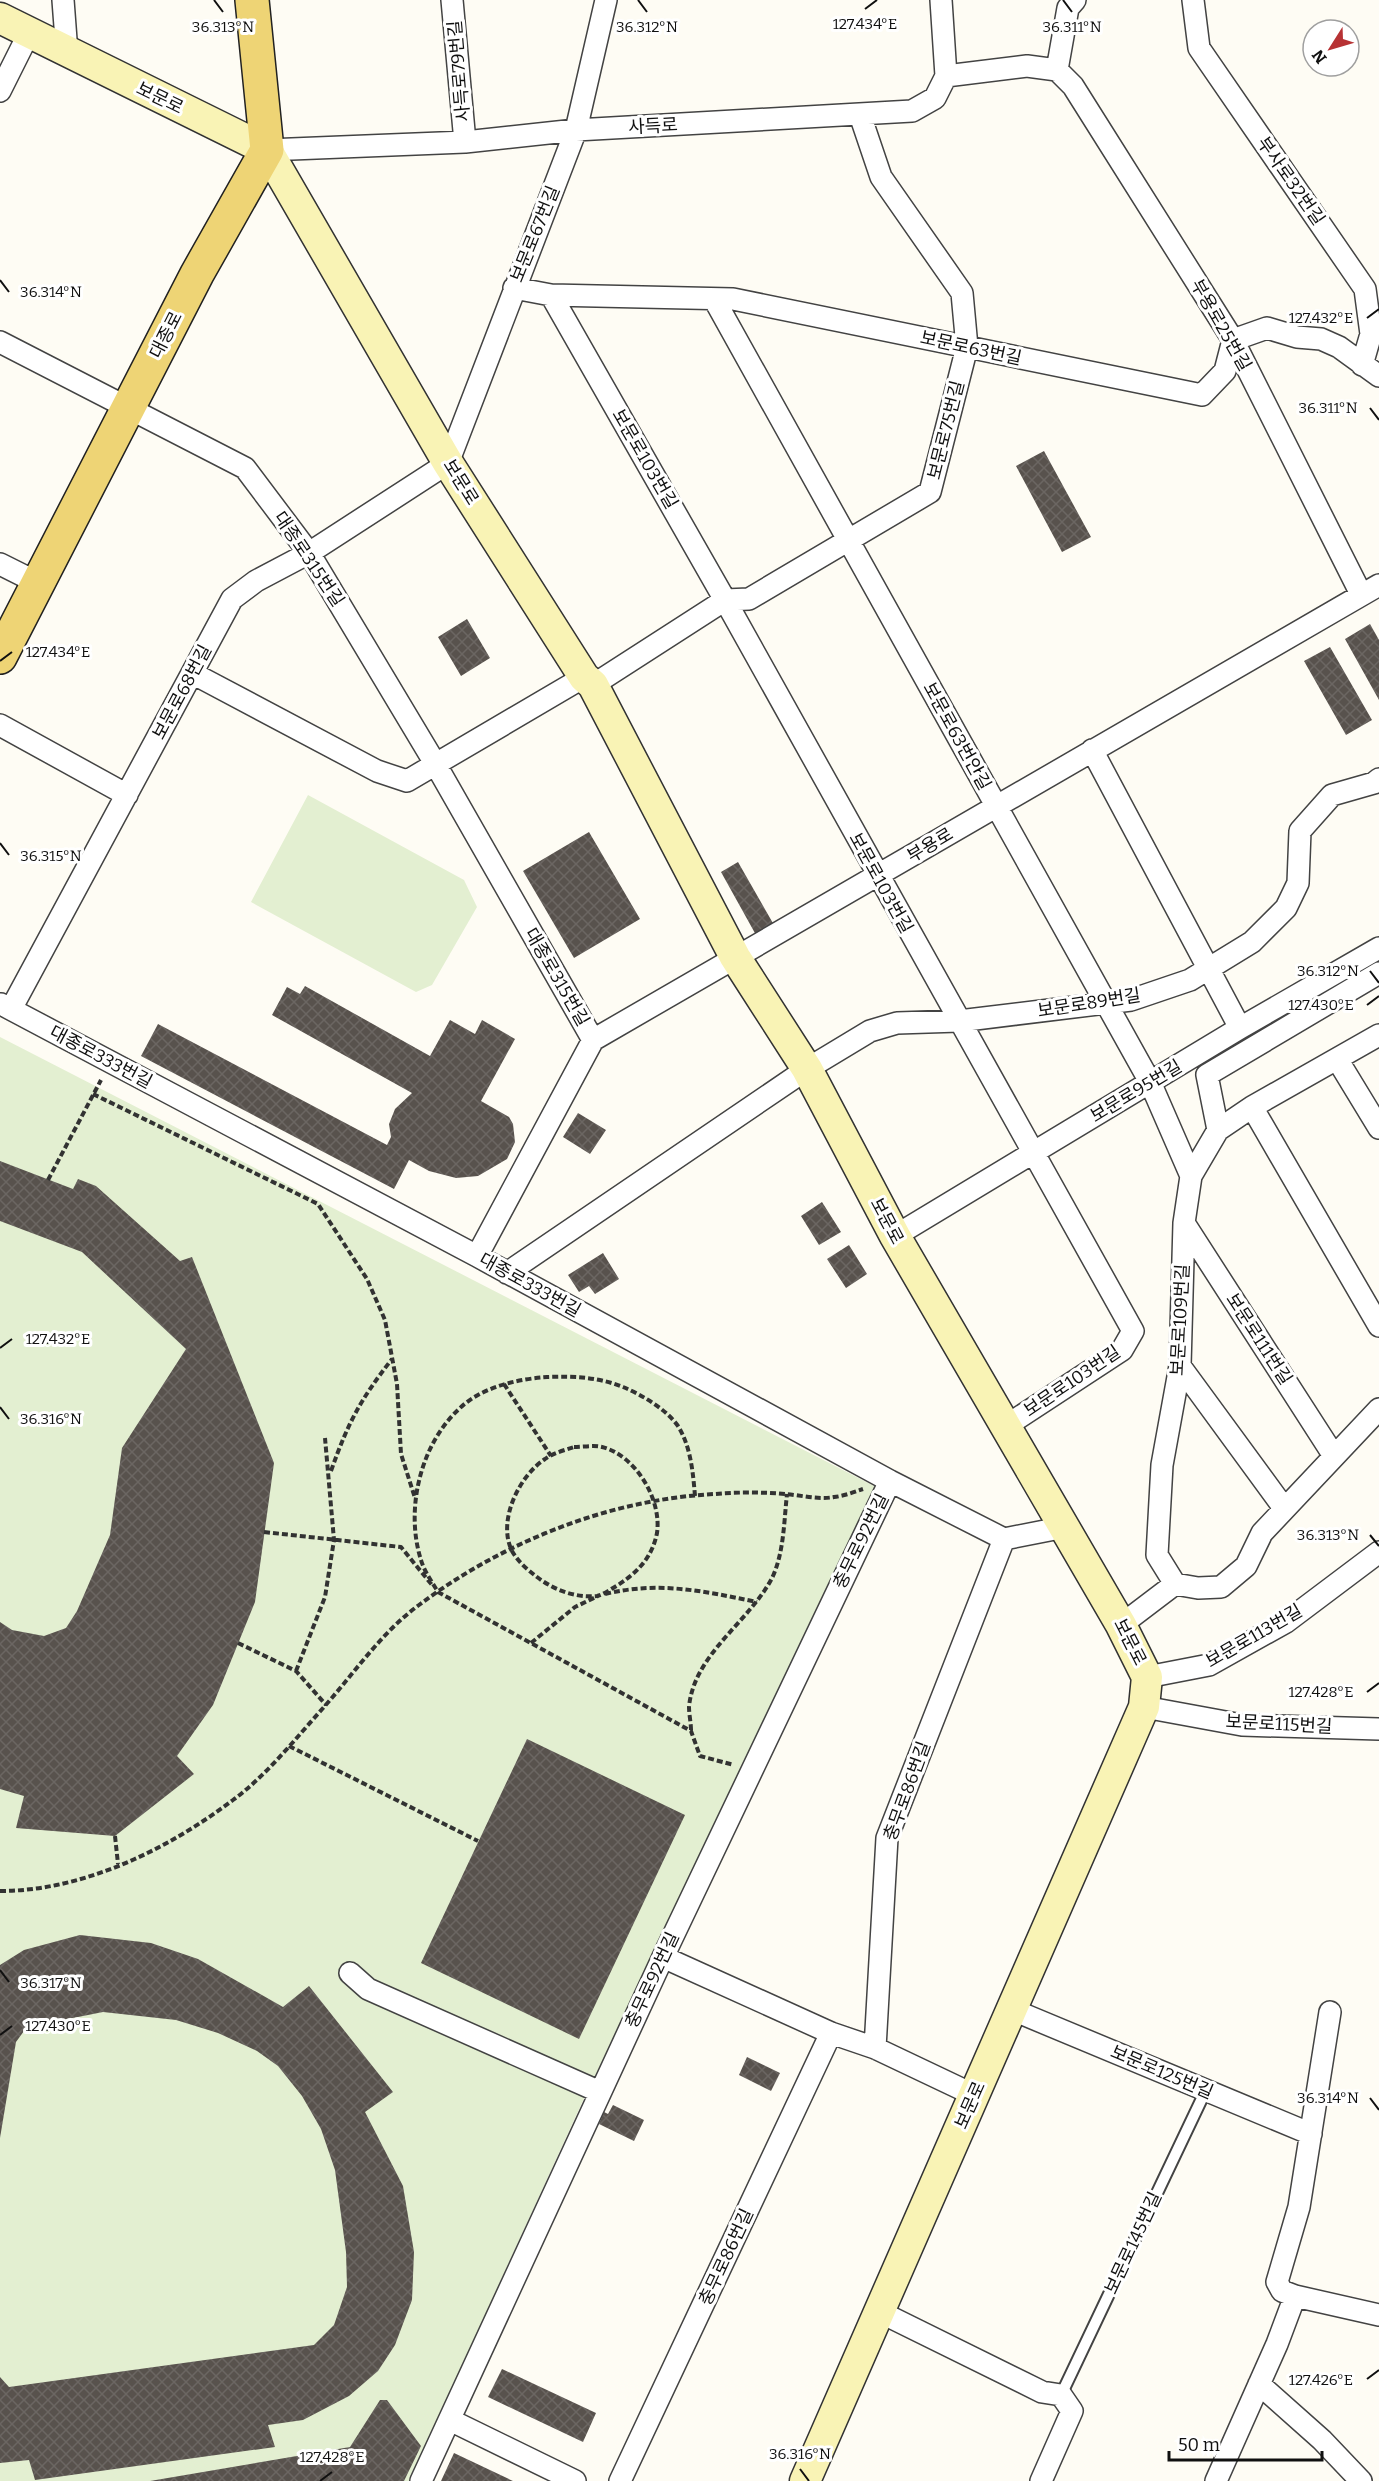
<svg xmlns="http://www.w3.org/2000/svg" width="1379" height="2481" viewBox="0 0 1379 2481" font-family="Bitter,'Noto Sans KR',serif">
<style>
.pitch{fill:#e3efd1}
.building{fill:url(#building-cross-hatch)}
.lines{fill:none;stroke-linecap:round;stroke-linejoin:round}
.lane-casing{stroke:#434343;stroke-width:14}
.street-casing{stroke:#434343;stroke-width:24}
.secondary-casing{stroke:#323232;stroke-width:33}
.primary-casing{stroke:#212121;stroke-width:36}
.path{stroke:#323232;stroke-width:4;stroke-dasharray:6 3;stroke-linecap:butt}
.lane{stroke:#fff;stroke-width:10}
.street{stroke:#fff;stroke-width:21}
.secondary{stroke:#f9f3b5;stroke-width:30}
.primary{stroke:#eed475;stroke-width:33}
.ticks{fill:none;stroke:#101010;stroke-width:2}
.labels{text-anchor:middle;stroke-width:6;stroke-linejoin:round;paint-order:stroke}
.street-label{font-size:18px;fill:#101010;stroke:#fff}
.ticks-label{font-size:15px;text-anchor:middle;fill:#101010;stroke:#fff;stroke-width:6;stroke-linejoin:round;paint-order:stroke}
</style>
<defs>
<pattern id="building-cross-hatch" width="8" height="8" patternUnits="userSpaceOnUse" patternTransform="scale(1.5)"><rect width="8" height="8" fill="#58524d"/><path d="M0 0l8 8M0 8l8-8" fill="none" stroke="#6b6662"/></pattern>
</defs>
<rect width="100%" height="100%" fill="#fefcf4"/>
<path class="pitch" d="M308,795L464,880L477,907L432,985L416,992L251,902Z
M0,1037L878,1488L581,2105L409,2481H0Z"/>
<path class="building" d="M1044,451L1091,537L1062,552L1016,466Z
M467,619L490,658L461,676L438,637Z
M1370,624L1379,640V700L1345,639Z
M1330,647L1372,720L1346,735L1304,661Z
M589,832L640,919L574,958L523,871Z
M738,862L774,925L756,935L721,872Z
M305,986L430,1056L450,1020L475,1034L482,1020L515,1039L481,1101L509,1117L513,1124L515,1142L507,1159L478,1176L456,1178L429,1171L409,1160L394,1189L141,1056L158,1024L387,1145L391,1137L389,1124L395,1109L412,1093L272,1015L287,987L300,994Z
M578,1113L606,1130L590,1154L563,1137Z
M0,1161L73,1189L78,1179L96,1186L180,1261L192,1257L274,1463L255,1602L213,1705L177,1756L194,1774L115,1836L16,1828L24,1796L0,1789V1622L12,1630L44,1636L66,1628L77,1611L110,1535L122,1448L186,1349L82,1252L0,1221Z
M822,1202L841,1232L819,1245L801,1216Z
M849,1245L867,1274L846,1288L827,1259Z
M603,1253L619,1279L595,1294L589,1286L579,1292L568,1275Z
M527,1739L685,1815L579,2039L421,1963Z
M80,1935L151,1943L198,1959L283,2007L309,1986L393,2092L365,2112L403,2186L414,2252L412,2300L395,2345L378,2371L349,2396L303,2420L268,2425L275,2447L35,2480L29,2460L0,2463V2377L9,2387L314,2345L334,2325L347,2287L346,2252L335,2170L321,2129L302,2096L278,2066L257,2051L218,2033L176,2020L103,2012L33,2026L24,2031L16,2042L0,2138V1965L24,1950Z
M747,2057L780,2073L771,2091L739,2075Z
M613,2105L644,2120L634,2141L599,2124L604,2112L608,2114Z
M502,2369L596,2413L583,2442L488,2397Z
M380,2400H387L421,2446L404,2481H150L350,2447Z
M454,2453L513,2481H441Z"/>
<g class="lines">
<g class="lane-casing">
<path id="lane" d="M1061,2395L1206,2090"/>
</g>
<g class="street-casing">
<path id="street" d="M63,0L67,53
M452,0L465,142
M1193,0L1199,48L1365,289L1371,334L1362,365
M1057,70L1073,86L1233,340L1361,594
M946,76L1027,66L1057,70L1068,8L1075,0
M0,91L29,33
M267,150L465,142L576,130L912,111L935,98L946,76L941,0
M514,288L551,295L733,299L1202,395L1225,371L1233,340L1267,328L1297,337L1321,339L1339,347L1379,376
M551,295L725,600L1133,1331L1122,1350L1006,1426
M714,299L1150,1082L1191,1176
M0,342L245,468L309,553L436,765L593,1040L477,1256
M0,564L38,583
M192,673L377,771L407,781L584,677
M593,685L725,600L749,599L930,492L967,347L962,293L881,177L860,115
M0,725L127,795
M1092,750L1240,1028
M1,1004L477,1256L890,1481L1004,1539L1065,1527
M11,1009L232,599L256,581L309,553L448,463L576,130L606,0
M593,1040L1379,585
M1337,1059L1379,1128
M1252,1107L1379,1326
M1218,1130L1207,1075L1379,973
M1184,1223L1334,1456
M895,1236L1240,1028L1379,948
M507,1273L807,1069L870,1031L897,1023L959,1021L1131,1000L1190,980L1252,942L1286,908L1298,883L1300,831L1332,795L1374,783L1379,779
M1180,1366L1284,1508
M1175,1584L1157,1555L1162,1465L1180,1366L1184,1223L1191,1176L1218,1130L1252,1107L1379,1035
M1121,1625L1175,1584L1198,1588L1221,1587L1246,1566L1262,1533L1379,1409
M1147,1677L1209,1665L1286,1622L1379,1552
M1144,1707L1242,1725L1379,1729
M663,1957L831,2033L875,2048L974,2095
M350,1973L368,1989L600,2092
M1013,2010L1311,2134
M1330,2012L1299,2207L1277,2282L1282,2291L1295,2296L1379,2315
M875,2048L887,1838L1004,1539
M880,2312L1042,2392L1061,2395L1072,2411L1041,2481
M1259,2384L1322,2440L1361,2481
M450,2420L575,2481
M421,2481L663,1957L890,1481
M620,2481L831,2033
M1216,2481L1277,2344L1295,2296"/>
</g>
<g class="secondary-casing">
<path id="secondary" d="M0,18L267,150L448,463L584,677L593,685L735,957L807,1069L895,1236L1121,1625L1147,1677L1144,1707L805,2481"/>
</g>
<g class="primary-casing">
<path id="primary" d="M0,657L197,274L267,150L252,0"/>
</g>
<path class="path" d="M93,1094L318,1204L367,1279L385,1320L397,1384L401,1454L415,1498
M48,1180L101,1080
M504,1384L551,1456
M574,1447C583,1447 594,1445 602,1447C635,1455 662,1499 657,1533C652,1559 635,1575 613,1588C608,1591 602,1595 597,1596C575,1598 554,1590 537,1577C528,1570 518,1562 512,1551C497,1521 519,1476 545,1459C553,1453 565,1450 574,1447Z
M331,1471C348,1423 360,1400 392,1359
M695,1496C693,1473 691,1447 678,1426C666,1409 642,1395 623,1387C598,1377 574,1376 547,1377C518,1379 481,1387 459,1409C420,1445 405,1510 421,1560C424,1571 432,1582 438,1592L691,1731L700,1756L734,1765
M264,1532L401,1547L432,1585
M605,1594C659,1581 703,1591 757,1602
M238,1643L296,1671L326,1705
M531,1643L575,1607L598,1596
M296,1671L325,1597L334,1540L325,1438
M691,1730C691,1723 689,1714 689,1707C694,1653 751,1621 773,1576C784,1551 784,1521 787,1494
M289,1746L478,1841
M115,1836L118,1864
M0,1891C84,1891 168,1849 233,1800C267,1775 296,1738 324,1707C355,1672 382,1632 419,1605C503,1542 610,1499 715,1494C738,1492 762,1492 785,1494C800,1495 819,1500 834,1497C844,1496 854,1492 863,1489"/>
<use href="#lane" class="lane"/>
<use href="#street" class="street"/>
<use href="#secondary" class="secondary"/>
<use href="#primary" class="primary"/>
</g>
<path class="ticks" d="M214,0L223,12M638,0L647,12M1063,0L1072,12M865,9L877,0M0,280L9,292M1367,318L1379,309M1370,408L1379,420M0,661L12,652M0,843L9,855M1370,971L1379,983M1367,1005L1379,996M0,1348L12,1339M0,1407L9,1419M1370,1535L1379,1546M1367,1692L1379,1683M0,1970L9,1982M0,2035L12,2026M1370,2098L1379,2110M1367,2379L1379,2370M800,2469L809,2481M320,2481L332,2472"/>
<g class="labels">
<g class="street-label">
<text transform="translate(459 71) rotate(-95)" y="6">사득로79번길</text>
<text transform="translate(160 98) rotate(26)" y="6">보문로</text>
<text transform="translate(653 126) rotate(-3)" y="6">사득로</text>
<text transform="translate(1291 181) rotate(55)" y="6">부사로32번길</text>
<text transform="translate(535 234) rotate(-68)" y="6">보문로67번길</text>
<text transform="translate(1221 325) rotate(60)" y="6">부용로25번길</text>
<text transform="translate(166 335) rotate(-63)" y="6">대종로</text>
<text transform="translate(971 348) rotate(12)" y="6">보문로63번길</text>
<text transform="translate(946 430) rotate(-76)" y="6">보문로75번길</text>
<text transform="translate(645 459) rotate(60)" y="6">보문로103번길</text>
<text transform="translate(461 482) rotate(58)" y="6">보문로</text>
<text transform="translate(309 559) rotate(56)" y="6">대종로315번길</text>
<text transform="translate(182 692) rotate(-62)" y="6">보문로68번길</text>
<text transform="translate(957 736) rotate(61)" y="6">보문로63번안길</text>
<text transform="translate(930 845) rotate(-31)" y="6">부용로</text>
<text transform="translate(881 883) rotate(61)" y="6">보문로103번길</text>
<text transform="translate(557 977) rotate(60)" y="6">대종로315번길</text>
<text transform="translate(1089 1003) rotate(-9)" y="6">보문로89번길</text>
<text transform="translate(101 1057) rotate(28)" y="6">대종로333번길</text>
<text transform="translate(1136 1091) rotate(-31)" y="6">보문로95번길</text>
<text transform="translate(887 1221) rotate(62)" y="6">보문로</text>
<text transform="translate(530 1285) rotate(29)" y="6">대종로333번길</text>
<text transform="translate(1180 1320) rotate(-87)" y="6">보문로109번길</text>
<text transform="translate(1259 1339) rotate(57)" y="6">보문로111번길</text>
<text transform="translate(1072 1381) rotate(-34)" y="6">보문로103번길</text>
<text transform="translate(861 1541) rotate(-64)" y="6">충무로92번길</text>
<text transform="translate(1254 1636) rotate(-30)" y="6">보문로113번길</text>
<text transform="translate(1130 1642) rotate(63)" y="6">보문로</text>
<text transform="translate(1279 1724) rotate(3)" y="6">보문로115번길</text>
<text transform="translate(907 1791) rotate(-70)" y="6">충무로86번길</text>
<text transform="translate(652 1980) rotate(-65)" y="6">충무로92번길</text>
<text transform="translate(1162 2072) rotate(23)" y="6">보문로125번길</text>
<text transform="translate(970 2105) rotate(-66)" y="6">보문로</text>
<text transform="translate(1133 2243) rotate(-65)" y="6">보문로145번길</text>
<text transform="translate(726 2257) rotate(-65)" y="6">충무로86번길</text>
</g>
</g>
<g class="ticks-label">
<text x="865" y="29">127.434°E</text>
<text x="223" y="32">36.313°N</text>
<text x="647" y="32">36.312°N</text>
<text x="1072" y="32">36.311°N</text>
<text x="51" y="297">36.314°N</text>
<text x="1321" y="323">127.432°E</text>
<text x="1328" y="413">36.311°N</text>
<text x="58" y="657">127.434°E</text>
<text x="51" y="861">36.315°N</text>
<text x="1328" y="976">36.312°N</text>
<text x="1321" y="1010">127.430°E</text>
<text x="58" y="1344">127.432°E</text>
<text x="51" y="1424">36.316°N</text>
<text x="1328" y="1540">36.313°N</text>
<text x="1321" y="1697">127.428°E</text>
<text x="51" y="1988">36.317°N</text>
<text x="58" y="2031">127.430°E</text>
<text x="1328" y="2103">36.314°N</text>
<text x="1321" y="2385">127.426°E</text>
<text x="800" y="2459">36.316°N</text>
<text x="332" y="2462">127.428°E</text>
</g>
<g transform="translate(1331 48) rotate(233)"><circle r="28" fill="#ffffff" stroke="#9f9f9f" stroke-width="1.5"/>
<path d="M0-4.5L10 22L0 15L-10 22Z" fill="#b73234"/>
<text y="-9" font-size="16" font-weight="bold" text-anchor="middle" fill="#101010">N</text>
</g>
<path d="M1169 2451v9h153v-9" fill="none" stroke="#101010" stroke-width="3"/>
<text x="1178" y="2451" font-size="18" fill="#101010" stroke="#ffffff" stroke-width="4.5" paint-order="stroke">50 m</text>
</svg>
